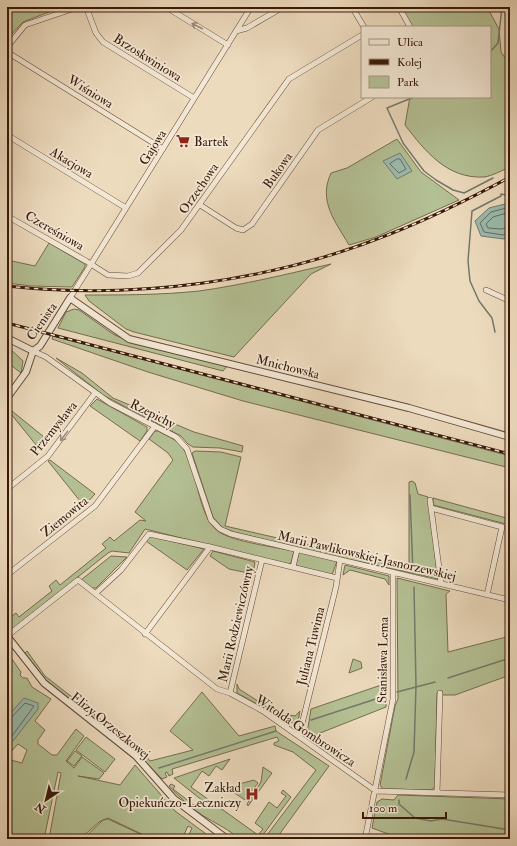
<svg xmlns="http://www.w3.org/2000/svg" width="517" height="846" viewBox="0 0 517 846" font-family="'IM FELL Double Pica',serif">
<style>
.green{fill:#b4c195;stroke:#766c4e}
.water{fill:#9abbae;stroke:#737a6c}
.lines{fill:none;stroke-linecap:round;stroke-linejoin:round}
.shore{stroke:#696a5b;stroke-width:1}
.stream{stroke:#737a6c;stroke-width:1.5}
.minor-casing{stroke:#654936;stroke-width:6}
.tertiary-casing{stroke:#654936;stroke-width:8}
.minor{stroke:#f3e8d5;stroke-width:5}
.tertiary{stroke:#f3e8d5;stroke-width:6}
.rail-casing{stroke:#381808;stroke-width:3}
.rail{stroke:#f3e8d5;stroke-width:1.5;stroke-dasharray:4.5;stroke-linecap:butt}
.oneway{stroke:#9f8a79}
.labels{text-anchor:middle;stroke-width:3.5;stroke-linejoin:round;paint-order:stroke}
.street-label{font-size:13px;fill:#381808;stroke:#f3e8d5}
.poi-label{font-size:13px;fill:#381808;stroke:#f3e8d5;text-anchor:start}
</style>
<rect width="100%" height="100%" fill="#eddbbe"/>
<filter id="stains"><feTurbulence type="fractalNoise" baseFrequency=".005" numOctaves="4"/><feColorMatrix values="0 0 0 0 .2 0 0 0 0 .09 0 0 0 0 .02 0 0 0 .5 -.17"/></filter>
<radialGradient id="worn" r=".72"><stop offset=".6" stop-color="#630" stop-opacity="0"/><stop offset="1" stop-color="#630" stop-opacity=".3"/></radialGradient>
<path class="green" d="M12,7H62L23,22L7,39V10Z
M399,7H487L499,29L501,52L510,65V167C503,170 492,176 484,177C447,179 425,151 405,125L410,97H490V27H410Z
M397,139L421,172L459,200L376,237L349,245C335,221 318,201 331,173L347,168Z
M49,243L85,264V267L72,287L31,286L7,283V260L35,266Z
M331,264L311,274L234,357L134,332L126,329L89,301L85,295C123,295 161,295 199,291C243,285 287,274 331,264Z
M74,309L79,310L113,334L130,342L227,366L223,371L58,328L66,312Z
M53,336L510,456V468L243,401L148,372L52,339Z
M7,346L23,361L21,373L7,362Z
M56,358L82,373L113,398L194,432L243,446L242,452L220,448L193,447L188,444L181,436L103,395Z
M97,399L147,427V431L140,441L90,406Z
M7,407L49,441L41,451L7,409Z
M155,431H158C165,435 173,438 179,443C199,465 196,517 219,532C235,542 274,547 294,551L291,563L287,564L145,529L129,553L112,551L108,553L10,631H7V620L16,613L19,617L52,591L49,586L56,580L60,585L106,548L102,544L110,537L114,541L140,520L146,521L135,512L173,460L168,453L149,439Z
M195,451L221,452L241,457L225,526L321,548L320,553L234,532L223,528L213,517L192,453Z
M50,460L95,494L84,506L48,461Z
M412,481L415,483L418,494L428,497L438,579L325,554L326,550L409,569V482Z
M433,498L510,519V525L433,505Z
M150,536L204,549L187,570L146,541Z
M213,551L255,562L253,574L229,569L210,556Z
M299,552L337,561L332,575L297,566L296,564Z
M111,556L127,557L96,588H92L81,580Z
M345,565L389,576V585L385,579L350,570L343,575Z
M397,578L450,591L446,594L448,652L510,636V675L455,695H443L442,692L437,693L435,786L432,790L383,789L380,785L395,706L398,699Z
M27,651L45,676L126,739L123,743L41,677L24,654Z
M7,652L21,672L20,675L23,678H27L32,687L51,699L35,721L45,730L38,740V744L52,755H57L76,729L84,736L66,761L74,768L82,757L104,773L99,779L78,776L120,785L135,765L175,811L213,839H187L192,828L188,826L182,839H152L108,818L99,822L80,839H49L61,773L58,772L44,839H16L17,836L11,834L7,839V809L10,803L7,801V759L22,763L27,750L18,744L7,756Z
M353,659L361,662L362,668L349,673Z
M387,683L386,707L310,737L307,734L311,709Z
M237,684L239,689L275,712L295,716L300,711L298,721L288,724L270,711L237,693Z
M202,692L239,736L275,726L276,731L329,766L276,839H264L316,770L293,752L274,745V743L279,741L277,737L172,769L173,774L169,776L167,772L165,773L167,777L162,779L136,752L137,745L150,761L193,750L170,731Z
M86,737L115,759L105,772L76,750Z
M75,751L82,756L74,766L67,761Z
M230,759L222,770L216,766L209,776L202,771L191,787L258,835L263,829L255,823L269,802L277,808L286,796L281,793L283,790L291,797L260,839H239C228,829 220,826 207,818C193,810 180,798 169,786L171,784L175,786L173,789L198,808L203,801L174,778Z
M263,767L272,773L248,806L247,804L261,782Z
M254,780L258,783L245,800L233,792L239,784Z
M398,795L510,799V839H402L372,828L377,802L382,799L394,800Z
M108,819L151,839H83L103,820Z"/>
<path class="water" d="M400,153L412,171L397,179L383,161Z
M509,203L510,234L504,239L481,236L475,221L489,208Z
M24,698L38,703V709L13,741H9L7,739V717Z"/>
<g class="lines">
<path class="shore" d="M397,159H400L406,169L399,173L390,164Z
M510,207L491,212L480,223L484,232L503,235L510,232
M510,212L493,217L486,224L488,228L501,229L510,227
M7,719L11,718L25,703L34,706L12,736L7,737"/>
<path class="stream" d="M490,52L498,43L502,7
M414,97L387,108L403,143L424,171L436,180L453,190L464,193L493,178
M495,332L492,318L479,301L470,281L468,261L472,211L501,196V194L510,196
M410,495L413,572
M448,678L510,658
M397,692L435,682
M311,720L385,696
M159,768L276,731
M406,779L414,752L416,686L414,587
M399,800V804L415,818L431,821L442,819L510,830"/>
<g class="minor-casing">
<path id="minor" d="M86,7L96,33L103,42L194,98
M166,7L228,45
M352,7L364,27
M399,7L410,27
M236,31L247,28L283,7
M7,47L25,25L78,7
M7,52L163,149
M7,135L126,208
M200,205L236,228L243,230L252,224L318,130L372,97
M7,216L86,261L108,275L128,276L138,273L181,230L289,79L362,35
M486,290L510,301
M70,298L251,7
M33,351L46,357L110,403L176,437L187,449L211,520L220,529L231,534L510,600
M507,436L510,423
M7,489L48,456L95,393
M430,500L441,583
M431,508L502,527L487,595
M293,567L297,550
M7,575L95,506L155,426
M96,593L121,570L149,534L210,547L337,578
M145,634L210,547
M7,636L78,580L217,689L230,693L263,711L376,791L510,795
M230,693L262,560
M299,736L336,587L340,560
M437,793L440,693
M365,839L393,699V574"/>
</g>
<g class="tertiary-casing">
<path id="tertiary" d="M7,338L33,351
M7,398L26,372L33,351L40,346L70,298L129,339L409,408L510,437
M7,636L44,683L136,756L174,799L227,839"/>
</g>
<use href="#minor" class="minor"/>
<use href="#tertiary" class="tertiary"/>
<g class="rail-casing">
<path id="rail" d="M7,286C134,300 271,282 390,234C431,218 471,198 510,177
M7,323L510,454"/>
</g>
<use href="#rail" class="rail"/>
</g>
<defs><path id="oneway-shaft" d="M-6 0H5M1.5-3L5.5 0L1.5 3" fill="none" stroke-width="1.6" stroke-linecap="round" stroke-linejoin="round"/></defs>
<g class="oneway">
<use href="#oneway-shaft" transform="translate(197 26) rotate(-153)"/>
<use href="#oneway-shaft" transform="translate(64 436) rotate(127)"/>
</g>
<defs>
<g id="supermarket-bare" transform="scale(1.08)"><path d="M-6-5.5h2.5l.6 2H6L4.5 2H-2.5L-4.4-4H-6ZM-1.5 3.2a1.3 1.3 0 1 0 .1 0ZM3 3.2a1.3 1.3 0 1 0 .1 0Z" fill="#8f2418" stroke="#f3e8d5" stroke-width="2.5" paint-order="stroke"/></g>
<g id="hospital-bare" transform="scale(1.08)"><path d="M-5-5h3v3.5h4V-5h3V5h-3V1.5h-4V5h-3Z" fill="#8f2418" stroke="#f3e8d5" stroke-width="2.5" paint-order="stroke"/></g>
</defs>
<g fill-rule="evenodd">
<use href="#supermarket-bare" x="183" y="141"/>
<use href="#hospital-bare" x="252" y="794"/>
</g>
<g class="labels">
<g class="street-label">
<text transform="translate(148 57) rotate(32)" y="5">Brzoskwiniowa</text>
<text transform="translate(91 91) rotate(32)" y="5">Wiśniowa</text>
<text transform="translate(152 147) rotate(-58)" y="5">Gajowa</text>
<text transform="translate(72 162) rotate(31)" y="5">Akacjowa</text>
<text transform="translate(277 170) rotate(-55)" y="5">Bukowa</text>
<text transform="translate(198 188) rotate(-55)" y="5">Orzechowa</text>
<text transform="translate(55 230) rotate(30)" y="5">Czereśniowa</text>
<text transform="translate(41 321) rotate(-55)" y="5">Cienista</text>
<text transform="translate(288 366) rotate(14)" y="5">Mnichowska</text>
<text transform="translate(153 413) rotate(27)" y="5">Rzepichy</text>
<text transform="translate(53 428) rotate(-51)" y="5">Przemysława</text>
<text transform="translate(64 516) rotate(-39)" y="5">Ziemowita</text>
<text transform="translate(367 555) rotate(13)" y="5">Marii Pawlikowskiej-Jasnorzewskiej</text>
<text transform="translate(235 624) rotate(-77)" y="5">Marii Rodziewiczówny</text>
<text transform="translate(310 646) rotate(-76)" y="5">Juliana Tuwima</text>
<text transform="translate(382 660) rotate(-89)" y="5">Stanisława Lema</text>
<text transform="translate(111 725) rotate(39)" y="5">Elizy Orzeszkowej</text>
<text transform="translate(306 730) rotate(34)" y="5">Witolda Gombrowicza</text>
</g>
<g class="poi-label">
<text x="194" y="146">Bartek</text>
<text x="241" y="792" text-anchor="end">Zakład<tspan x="241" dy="15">Opiekuńczo-Leczniczy</tspan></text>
</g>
</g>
<rect width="517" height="846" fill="none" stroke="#eddbbe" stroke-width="24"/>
<rect x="8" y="8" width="501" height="830" fill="none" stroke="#381808" stroke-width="2"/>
<rect x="12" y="12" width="493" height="822" fill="none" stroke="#381808"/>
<rect x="361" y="26" width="130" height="72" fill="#f3e8d5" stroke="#a89583"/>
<rect x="369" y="39" width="20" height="6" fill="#f3e8d5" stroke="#a89583"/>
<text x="397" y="46" font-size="12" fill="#381808">Ulica</text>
<rect x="369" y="59" width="20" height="6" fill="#381808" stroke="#a89583"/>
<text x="397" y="66" font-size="12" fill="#381808">Kolej</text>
<rect x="369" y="76" width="20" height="12" fill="#b4c195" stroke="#a89583"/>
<text x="397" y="86" font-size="12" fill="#381808">Park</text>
<g transform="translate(46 800) rotate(215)" stroke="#f3e8d5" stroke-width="3" paint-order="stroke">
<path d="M0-3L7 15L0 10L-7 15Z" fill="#381808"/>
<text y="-6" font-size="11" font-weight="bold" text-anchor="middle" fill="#381808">N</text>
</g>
<path d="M363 812v6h83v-6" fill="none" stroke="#381808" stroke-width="2"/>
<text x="369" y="812" font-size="12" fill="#381808" stroke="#f3e8d5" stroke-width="3" paint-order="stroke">100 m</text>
<rect width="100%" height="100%" filter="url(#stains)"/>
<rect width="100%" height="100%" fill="url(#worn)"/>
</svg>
